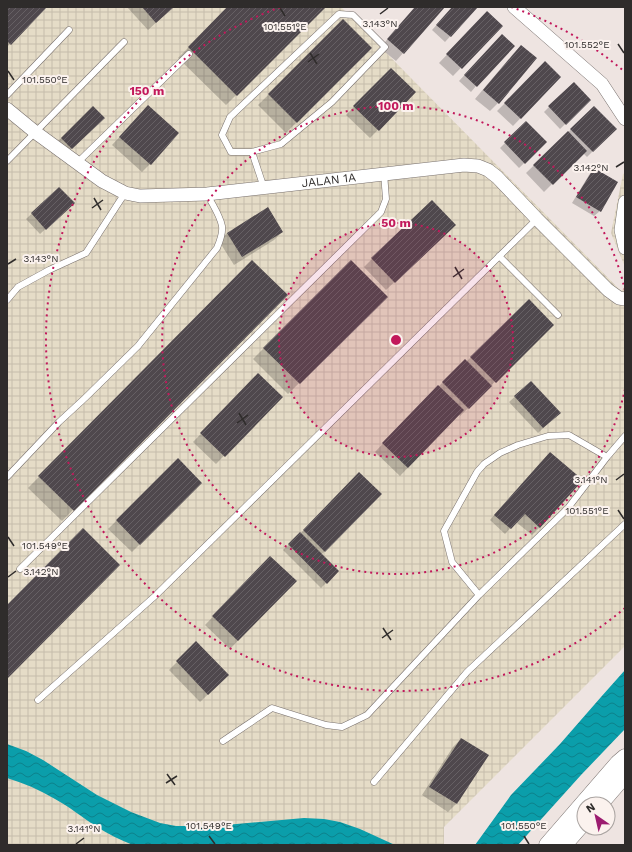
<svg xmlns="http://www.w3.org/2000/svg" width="632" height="852" viewBox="0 0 632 852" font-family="'Work Sans',sans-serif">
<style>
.industrial{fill:url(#industrial-grid)}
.water{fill:url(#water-waves)}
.shadow{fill:#0003}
.building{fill:url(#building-hatch)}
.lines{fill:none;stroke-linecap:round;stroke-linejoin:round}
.service-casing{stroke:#79716e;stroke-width:7}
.minor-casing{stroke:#79716e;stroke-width:14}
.tertiary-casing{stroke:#79716e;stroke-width:17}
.service{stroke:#fff;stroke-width:6}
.minor{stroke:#fff;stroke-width:13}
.tertiary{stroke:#fff;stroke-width:16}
.ticks{fill:none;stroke:#2f2c2b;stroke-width:1.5}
.ring{fill:none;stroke:#c2185b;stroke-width:2;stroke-dasharray:2 4}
.labels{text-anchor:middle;stroke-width:4;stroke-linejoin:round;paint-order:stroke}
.street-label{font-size:12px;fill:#2f2c2b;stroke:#fbf2ee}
.ticks-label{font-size:10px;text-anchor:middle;fill:#2f2c2b;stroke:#fbf2ee;stroke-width:4;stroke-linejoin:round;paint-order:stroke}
.centre{fill:#c2185b;stroke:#fbf2ee;stroke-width:2}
.ring-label{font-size:12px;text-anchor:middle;font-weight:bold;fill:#c2185b;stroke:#fbf2ee;stroke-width:4;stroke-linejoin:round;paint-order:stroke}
</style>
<defs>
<pattern id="industrial-grid" width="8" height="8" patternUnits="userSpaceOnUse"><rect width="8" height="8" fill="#e5dcc7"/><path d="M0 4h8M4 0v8" fill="none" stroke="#c5bdab"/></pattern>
<pattern id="water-waves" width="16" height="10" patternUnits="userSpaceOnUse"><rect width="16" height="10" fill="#0b9eaa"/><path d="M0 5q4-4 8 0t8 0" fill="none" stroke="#0c818b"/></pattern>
<pattern id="building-hatch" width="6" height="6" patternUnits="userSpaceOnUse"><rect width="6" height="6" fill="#4f484d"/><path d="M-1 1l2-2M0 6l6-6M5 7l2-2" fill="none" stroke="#666064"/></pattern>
</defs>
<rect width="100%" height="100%" fill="#eee4e1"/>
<path class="industrial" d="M7,7H341L621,291L625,286V646L444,827V845H7Z
M625,173V267L611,233L623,174Z"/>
<path class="water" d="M625,670V729L581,775L518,845H475L511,795L560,744L601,697Z
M7,744L26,751L43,760L97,795L131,812L160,823L176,826H214L304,818L324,819L340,822L360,829L395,845H133C120,840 108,834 97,827C83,818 70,807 55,799C40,790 24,783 7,778Z"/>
<path class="shadow" d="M7,7H46L7,47Z
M127,7H173L148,30Z
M229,7H325L226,105L178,58Z
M415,7H444L396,61L380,48Z
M453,7H477L445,42L432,30Z
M343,21L370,48L286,133L258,105Z
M479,21L501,26L453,76L439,63Z
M497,40L476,86L471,92L459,81Z
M521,46L498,103L490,111L475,99L513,54Z
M545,63L560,77L513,126L497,111Z
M391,69L415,92L370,138L346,115Z
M573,83L590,100L560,129L544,112Z
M594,107L615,129L587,157L583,153L544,192L526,173Z
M93,108L103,118L66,154L56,143Z
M140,115L150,164L142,172L112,145Z
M526,122L546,142L519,168L500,148Z
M594,169L600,211L594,216L572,203L589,175Z
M59,188L68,208L40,234L26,219Z
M282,232L274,240L234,265L219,241L227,233Z
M446,233L386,290L364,267L372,259Z
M351,261L386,297L288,394L253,359Z
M252,262L286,295L62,521L28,488Z
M529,300L553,325L460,416L459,414L400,476L375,452L430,394L438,387L465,360L466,362Z
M258,375L281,397L216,464L193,442Z
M531,382L554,418L538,433L509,402Z
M178,460L201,483L132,552L108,529Z
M542,461L540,527L532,535L516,522L505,534L490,520Z
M359,473L381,494L321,555L338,571L321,588L283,550L301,533Z
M270,558L295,581L230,649L205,625Z
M196,643L228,675L200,702L169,670Z
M461,739L487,755L456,804L448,812L422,795L453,747Z"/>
<path class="building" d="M7,7H47L11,45L7,41Z
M142,7H174L156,23Z
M227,7H326L237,96L188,47Z
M415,7H445L404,54L387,39Z
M452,7H478L451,37L436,25Z
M487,11L503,26L462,69L446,54Z
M343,19L372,48L297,123L268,94Z
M502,34L515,46L477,87L464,75Z
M521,45L537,58L499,104L483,90Z
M545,61L561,77L521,119L504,103Z
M391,68L416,92L379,131L353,106Z
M574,82L591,100L566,125L548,106Z
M148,105L179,133L151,165L119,137Z
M93,106L105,118L72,149L61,138Z
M594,106L617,129L593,152L570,129Z
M526,121L547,142L525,164L504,142Z
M568,131L587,151L553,185L533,165Z
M594,168L618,182L601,212L576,197Z
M59,187L75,203L46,230L31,213Z
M432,200L456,225L395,283L371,258Z
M268,207L283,232L242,257L227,233Z
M252,260L288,295L74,511L38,476Z
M351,260L388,297L300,384L263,348Z
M529,299L554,325L496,383L470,357Z
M465,359L492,386L469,409L442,382Z
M258,373L283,397L225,457L200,433Z
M531,381L561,413L543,428L514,396Z
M438,385L464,410L408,468L382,443Z
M550,452L583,480L540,528L525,514L511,529L494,515Z
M178,458L202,483L140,545L116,520Z
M359,472L382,494L325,552L303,530Z
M83,528L120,565L7,679V605Z
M300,532L339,571L327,584L288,544Z
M270,556L297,581L238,641L212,616Z
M196,641L229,675L208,695L176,661Z
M461,738L489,755L457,804L429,787Z"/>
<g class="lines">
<g class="service-casing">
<path id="service" d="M7,95L69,30
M252,152H231L222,135L230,117L339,14L353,15L385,47L332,102L281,144L252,152L264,188
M7,161L124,42
M77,163L189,54
M499,256L558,315
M7,300L18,287L49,270L86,253L125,193
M7,477L59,422L85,398L138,346L217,248C220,241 223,233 222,226C220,215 212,204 207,194
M20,569L381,212L386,199L384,173
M479,595L452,562L444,531L477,472L484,464L500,453L518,445L548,436L569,435L607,457
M38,700L155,596L537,219
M223,741L272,708L326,725L342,727L367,715L479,595L568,508L607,457L625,436
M374,782L467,672L625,524"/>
</g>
<g class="minor-casing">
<g id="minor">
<path d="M514,7L602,84L625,119"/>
<path id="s1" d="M7,109L35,132L102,181L125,193L140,196L207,194L464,165L478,166L488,170L497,177L537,219L608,290L619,298L625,299"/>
<path d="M625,202L621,230L625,248"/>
</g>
</g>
<g class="tertiary-casing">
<path id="tertiary" d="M600,804L625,775
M547,845L618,763L625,757
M564,845L584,822"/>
</g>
<use href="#service" class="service"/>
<use href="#minor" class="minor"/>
<use href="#tertiary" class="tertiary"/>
</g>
<path class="ticks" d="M280,8L285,16M380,14L388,8M618,44L624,53M310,53L317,64M308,62L319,54M8,71L14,80M616,167L624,162M94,198L101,210M92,208L103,200M8,264L16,259M455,267L462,279M453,277L464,269M239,413L246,425M237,423L248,415M616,480L624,474M618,510L624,519M8,537L14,546M8,577L16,571M383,628L391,640M382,638L393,630M167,774L175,785M166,783L177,776M209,836L215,844M524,836L529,844M76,844L84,838"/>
<circle cx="396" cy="340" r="117" fill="#c2185b" fill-opacity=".12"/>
<g class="ring">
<circle cx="396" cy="340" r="117"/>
<path d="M625 389A234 234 0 1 1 625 291"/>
<path d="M625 608A352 352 0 1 1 281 7M511 7A352 352 0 0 1 625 72"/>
</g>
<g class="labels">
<g class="street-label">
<text dy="4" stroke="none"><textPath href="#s1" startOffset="350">JALAN 1A</textPath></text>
</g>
</g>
<g class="ticks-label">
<text x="380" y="27">3.143°N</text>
<text x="285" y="30">101.551°E</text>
<text x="587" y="48">101.552°E</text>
<text x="45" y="83">101.550°E</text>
<text x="591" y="171">3.142°N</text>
<text x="41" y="262">3.143°N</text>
<text x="591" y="483">3.141°N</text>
<text x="587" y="514">101.551°E</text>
<text x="45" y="549">101.549°E</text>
<text x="41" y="575">3.142°N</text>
<text x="209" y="829">101.549°E</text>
<text x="524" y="829">101.550°E</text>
<text x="84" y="832">3.141°N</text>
</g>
<circle cx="396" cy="340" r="6" class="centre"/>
<g class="ring-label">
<text x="147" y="95">150 m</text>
<text x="396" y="110">100 m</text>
<text x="396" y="227">50 m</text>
</g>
<rect width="632" height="852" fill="none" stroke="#2f2c2b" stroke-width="16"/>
<g transform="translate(596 816) rotate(326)"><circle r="19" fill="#fbf2ee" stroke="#a9a3a0"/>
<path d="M0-3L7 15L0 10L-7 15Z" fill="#9c1c70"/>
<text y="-6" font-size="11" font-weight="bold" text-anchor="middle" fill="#2f2c2b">N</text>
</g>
</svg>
